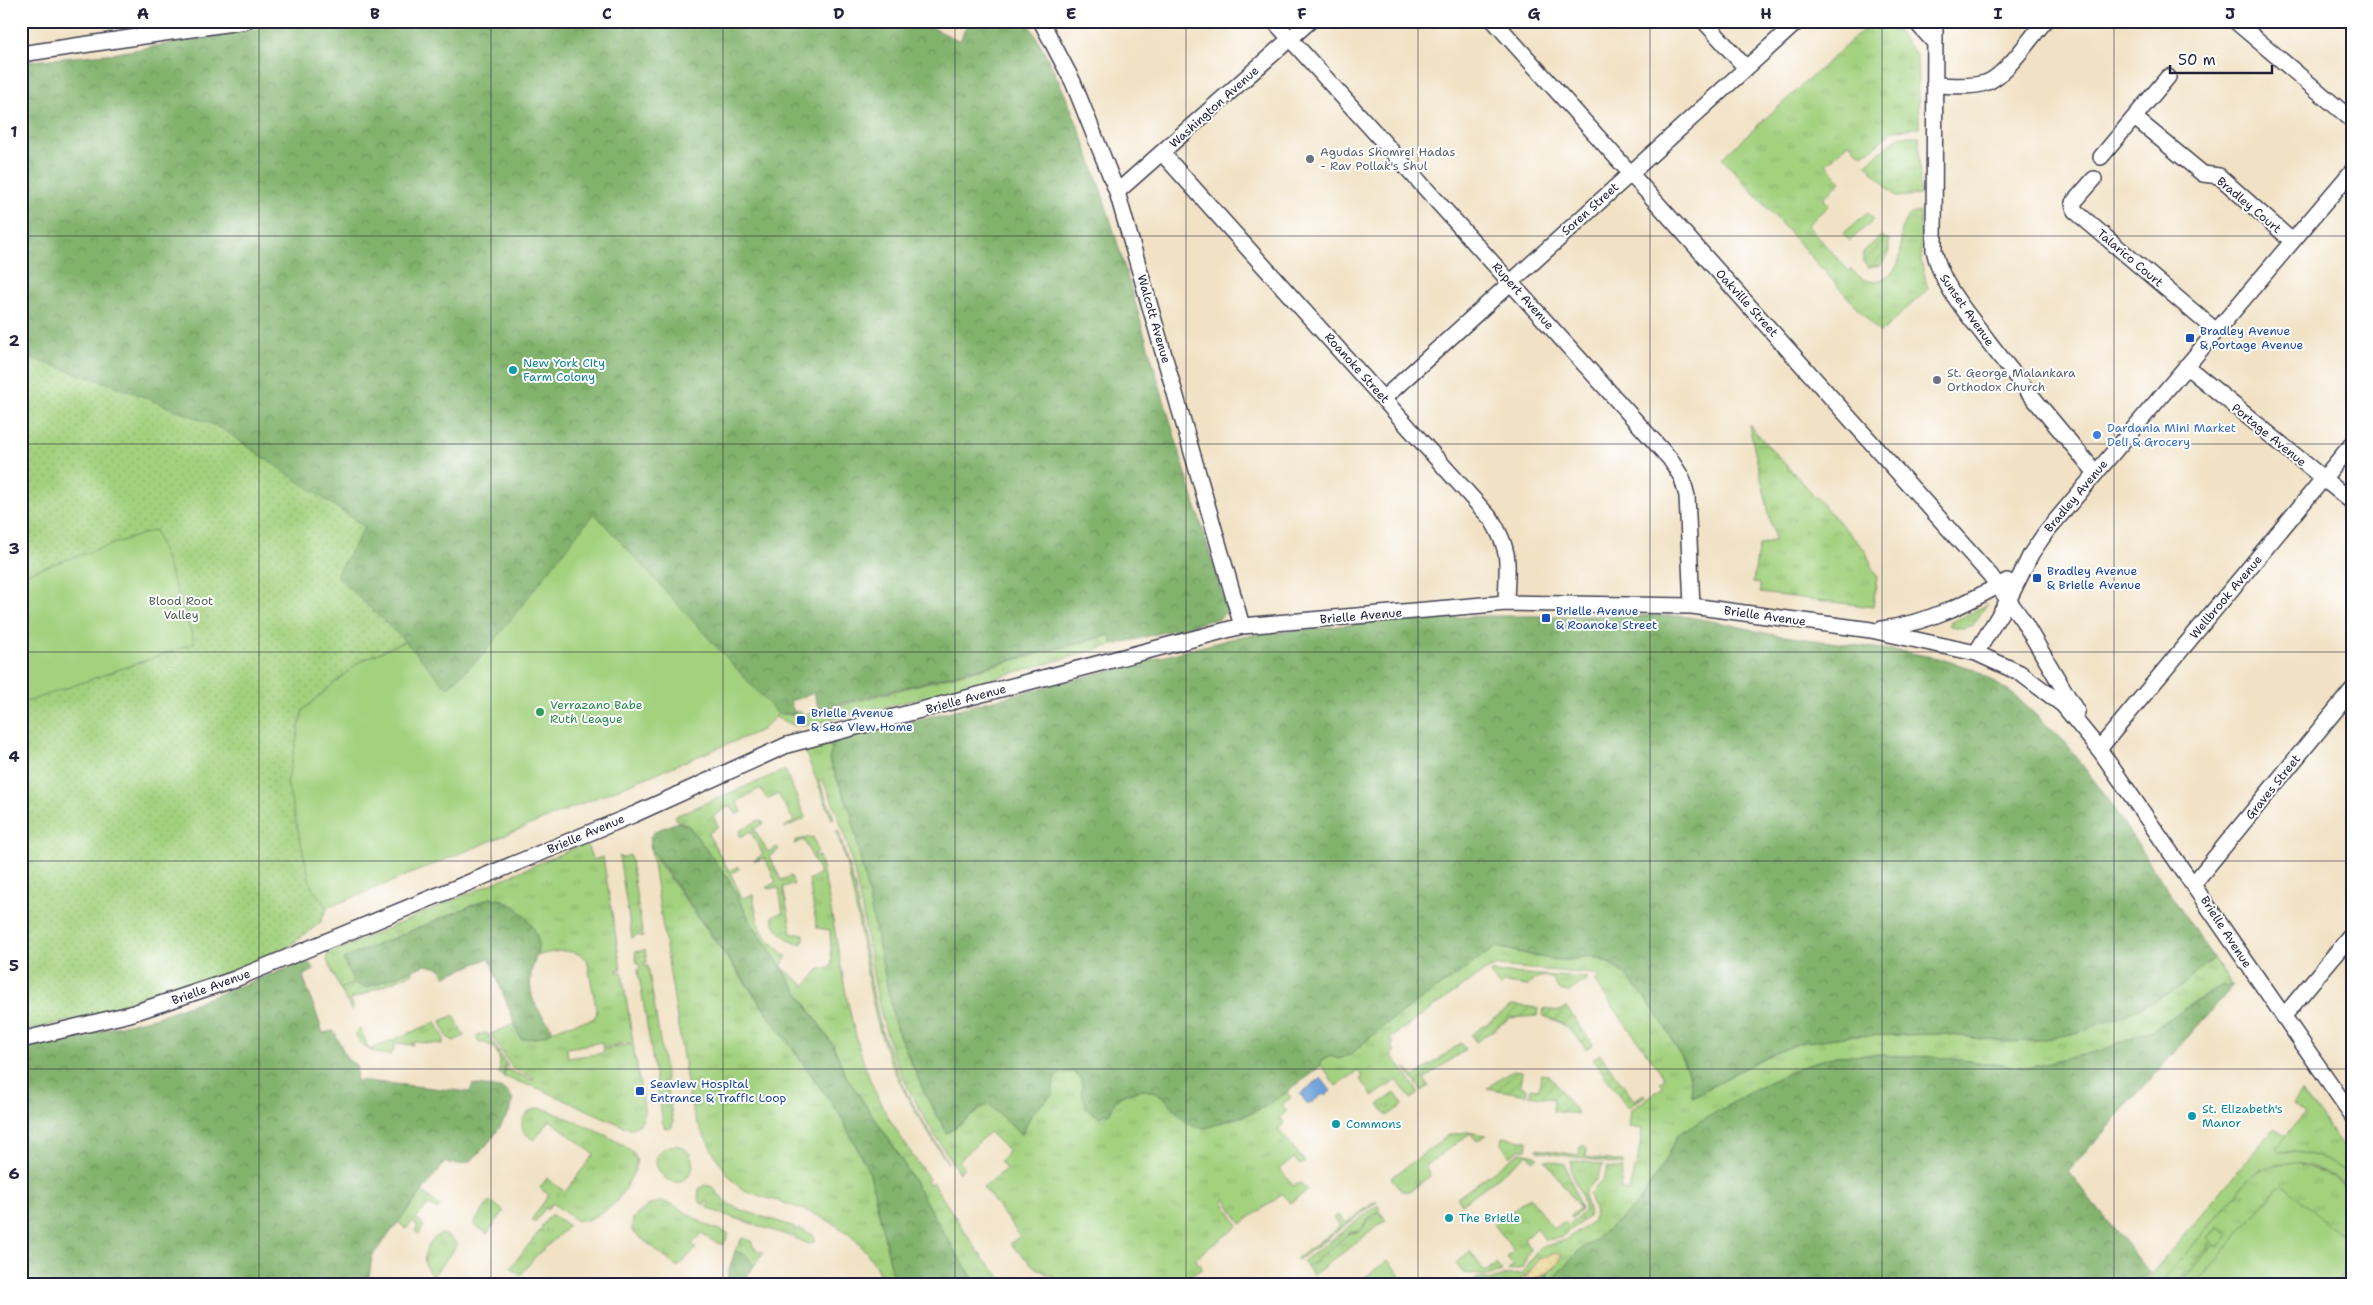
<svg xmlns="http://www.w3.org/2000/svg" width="2373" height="1305" viewBox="0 0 2373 1305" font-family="'Shantell Sans',sans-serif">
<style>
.grass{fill:url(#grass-tufts);stroke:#627a5c}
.forest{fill:url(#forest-crowns);stroke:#526a54}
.sand{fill:url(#sand-dots);stroke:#887e6c}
.park{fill:url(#park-dots);stroke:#627a5c}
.garden{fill:url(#garden-furrows);stroke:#627a5c}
.pitch{fill:#a3d17e;stroke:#627a5c}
.water{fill:#6aa0d8;stroke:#46618a}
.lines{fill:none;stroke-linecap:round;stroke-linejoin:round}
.minor-casing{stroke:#413f50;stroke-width:18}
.minor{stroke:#fff;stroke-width:15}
.grid{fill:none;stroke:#22223b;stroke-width:1;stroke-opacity:0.55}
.worship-dot{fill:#6b7280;stroke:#fff;stroke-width:2}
.transit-dot{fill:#1a4fb4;stroke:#fff;stroke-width:2}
.culture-dot{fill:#0f9aa8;stroke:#fff;stroke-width:2}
.shop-dot{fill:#3f7fe0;stroke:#fff;stroke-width:2}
.leisure-dot{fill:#2e9e5b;stroke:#fff;stroke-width:2}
.labels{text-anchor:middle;stroke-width:4;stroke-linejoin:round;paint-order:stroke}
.street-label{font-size:12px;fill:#22223b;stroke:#fff}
.worship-label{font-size:12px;fill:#5b616d;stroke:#fff;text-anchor:start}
.transit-label{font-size:12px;fill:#164399;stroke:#fff;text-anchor:start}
.culture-label{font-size:12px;fill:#0d838f;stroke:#fff;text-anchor:start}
.shop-label{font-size:12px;fill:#366cbe;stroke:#fff;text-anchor:start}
.park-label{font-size:12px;fill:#4f5f52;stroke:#fff}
.leisure-label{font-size:12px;fill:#27864d;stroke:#fff;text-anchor:start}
.neatline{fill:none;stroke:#22223b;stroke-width:2}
.grid-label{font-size:16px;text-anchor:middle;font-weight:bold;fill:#22223b}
</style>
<defs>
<pattern id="grass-tufts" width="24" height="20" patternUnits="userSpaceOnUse" patternTransform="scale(1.25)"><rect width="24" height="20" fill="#a3d17e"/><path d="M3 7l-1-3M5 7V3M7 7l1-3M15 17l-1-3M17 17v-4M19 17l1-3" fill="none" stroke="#8cb36e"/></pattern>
<pattern id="forest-crowns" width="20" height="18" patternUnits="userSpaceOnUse" patternTransform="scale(1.25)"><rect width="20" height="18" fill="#82b36d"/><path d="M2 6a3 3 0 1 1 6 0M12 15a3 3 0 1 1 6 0" fill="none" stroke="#6a915b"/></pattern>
<pattern id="sand-dots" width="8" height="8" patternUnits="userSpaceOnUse" patternTransform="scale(1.25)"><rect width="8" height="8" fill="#eeda9e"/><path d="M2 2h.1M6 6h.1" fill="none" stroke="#ccbb89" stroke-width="1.8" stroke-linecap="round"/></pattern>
<pattern id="park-dots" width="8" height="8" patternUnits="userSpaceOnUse" patternTransform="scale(1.25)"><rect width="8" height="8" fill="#a3d17e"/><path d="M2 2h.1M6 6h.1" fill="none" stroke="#8cb36e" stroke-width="1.8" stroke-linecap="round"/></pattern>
<pattern id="garden-furrows" width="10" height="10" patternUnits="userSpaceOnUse" patternTransform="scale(1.25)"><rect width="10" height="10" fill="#a3d17e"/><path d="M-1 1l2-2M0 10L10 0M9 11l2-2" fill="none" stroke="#8cb36e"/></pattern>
</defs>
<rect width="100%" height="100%" fill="#fff"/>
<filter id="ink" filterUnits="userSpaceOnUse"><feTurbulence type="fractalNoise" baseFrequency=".02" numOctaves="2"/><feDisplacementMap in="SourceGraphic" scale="10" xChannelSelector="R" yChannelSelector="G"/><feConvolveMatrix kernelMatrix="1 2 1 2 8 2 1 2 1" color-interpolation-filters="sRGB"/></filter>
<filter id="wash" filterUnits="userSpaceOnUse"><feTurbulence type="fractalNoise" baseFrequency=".0096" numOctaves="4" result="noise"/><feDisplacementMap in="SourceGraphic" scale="20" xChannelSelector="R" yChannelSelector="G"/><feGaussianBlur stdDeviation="1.12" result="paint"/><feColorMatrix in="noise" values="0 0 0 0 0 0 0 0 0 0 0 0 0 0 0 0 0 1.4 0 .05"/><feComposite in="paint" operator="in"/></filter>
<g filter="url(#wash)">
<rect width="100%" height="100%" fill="#f1e2c5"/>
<path class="grass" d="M1873,21H1889L1917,55L1919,128L1893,130L1870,151L1863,154L1856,151L1849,143L1826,164L1841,182L1823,198L1829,205L1807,225L1849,271L1851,269C1860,278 1869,285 1882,279C1911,266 1895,239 1905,221C1908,215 1913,212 1920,211L1921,261L1928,289L1880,333L1722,158Z
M1899,136H1919L1920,195L1896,197L1866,164Z
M1868,212L1874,219L1850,241L1843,234Z
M1749,425L1865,550L1877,577L1873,607L1760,593V584L1753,582L1759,545L1775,540Z
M1987,604L1973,625L1963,628L1950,626L1949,623L1968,615Z
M1110,635L1113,645L923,698L805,726L793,725L775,717L778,714H793L801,711L803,715Z
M827,743L832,749L829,759L851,813L896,1028L926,1096L947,1133L988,1104L1022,1135L1032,1113L1053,1094L1054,1078L1061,1073L1073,1072L1081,1078L1082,1094L1114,1101C1131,1088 1155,1085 1171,1103C1174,1107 1176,1112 1180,1116C1185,1122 1197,1125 1204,1128L1253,1113L1286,1091L1291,1098L1282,1104L1287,1111L1280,1117L1285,1123L1278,1129L1305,1162L1300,1165L1294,1158L1280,1169L1293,1186L1300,1183L1308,1190L1290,1203L1283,1194L1241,1224L1225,1198L1223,1201L1238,1226L1195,1258L1202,1269L1174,1284H1066L1036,1268L1010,1244L1020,1236L983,1187L1006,1169L1000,1161L1009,1151L989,1132L959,1161L964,1167L959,1173C931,1129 902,1085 887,1035C878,1007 874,978 869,950C859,891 849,832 822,779L819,781L834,818L832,819L804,749Z
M785,770L805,817L804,819L784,828L794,821L778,794L767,799L760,788L737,802L742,812L736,814L731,805L713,816L718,826L708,834L729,871L738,866L740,868L731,874L742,898L753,895C759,929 758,933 786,955V958L781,966L805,986L820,969L832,966L830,930L817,928L809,880L820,873L804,840L794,844L796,840L813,837L818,852L814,854L816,857L819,856C839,931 842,1010 871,1082C885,1117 908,1148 929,1179L927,1181L929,1184L932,1182L983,1259L1008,1284H977L952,1247L894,1147L846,1076L833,1045L749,919L729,880L683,822H678L675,816Z
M759,820L764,823L754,829L768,852L777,847L779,850L769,856L781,880L791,876L794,885L783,887L792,934H804V940L801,944C789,944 773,928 772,916L783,913L779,888H766L776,882L765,858L754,861L763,854L750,831L740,837L739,831Z
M838,830L855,888L873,993L882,1032L906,1092L948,1163C917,1117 889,1071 876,1017C861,955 858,891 836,831Z
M586,843L593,860L603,857L621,969L617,970V972H622L633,1042L603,1048L602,1042L567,1048L568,1058L603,1053V1050L633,1044L644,1108V1116L640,1124L630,1129L540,1089L504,1077L505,1069L533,1080L534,1078L512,1068L491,1034L515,1024L521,1039L535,1038L565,1026L593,1019L597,1013L587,959C572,947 553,951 537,956L538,949L504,900L490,898L343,959L354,983L340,989L327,960L328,954Z
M650,844L659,863L840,1115L870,1174L895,1284H883C867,1235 826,1216 781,1202C768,1198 752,1195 741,1188C728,1180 700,1131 694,1115C691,1107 689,1098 688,1089Z
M630,855L643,937L637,935L632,938L619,856L622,858Z
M1496,947C1517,951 1541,959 1563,960C1575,961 1582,954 1596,958C1637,969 1676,1041 1690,1078C1692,1084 1692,1091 1693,1097L1763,1058L1800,1043L1850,1036L1944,1034L2004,1042L2034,1041L2120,1017L2179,988L2213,958L2233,986L2221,985L2152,1030L2100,1051L2028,1068L1935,1057L1876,1055L1837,1056L1811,1063L1765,1084L1677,1135L1667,1158L1637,1205L1590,1244C1573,1251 1566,1269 1552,1280L1548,1279L1546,1274L1558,1265L1530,1271L1521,1280L1511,1284H1470L1477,1278L1492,1280L1506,1275L1522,1274L1539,1248L1566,1240L1592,1222L1595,1213L1589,1194L1602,1181L1608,1167L1623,1169L1620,1189L1629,1191L1634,1169L1637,1166L1642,1129L1629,1127L1631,1110L1664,1086L1660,1082L1665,1078L1595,982L1598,978L1594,974L1497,966L1487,969L1390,1038L1394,1043L1391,1046L1395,1051L1391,1054L1419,1093L1411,1099L1397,1080L1373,1096L1360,1079L1363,1077L1358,1071L1336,1086L1319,1062L1330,1056L1339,1059L1351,1054L1386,1024Z
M645,950L647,962L644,963L645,966H648L673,1122L672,1127L669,1129L665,1128L663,1123L638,970L640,966L639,964H637L635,952Z
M1492,972L1588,978L1569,992L1559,990L1553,979C1542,974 1535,977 1528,986L1505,983L1500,987L1490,973Z
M454,1015L464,1036L454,1041L447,1037L441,1021Z
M436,1022L444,1038L443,1044L413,1042V1045L395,1043L393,1052L390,1055C372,1053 363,1050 355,1033L360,1028L369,1050Z
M2302,1091L2352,1160V1176C2332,1161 2305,1150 2280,1152L2275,1148L2304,1114L2292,1104Z
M1395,1093L1403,1105L1387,1116L1379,1104Z
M542,1108C560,1115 631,1142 636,1158C638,1166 632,1176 628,1183C614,1209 608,1209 583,1222L581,1219L577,1221L552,1203L547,1210L545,1208L535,1222L531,1220L549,1195L540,1188L547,1178L565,1192L594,1154L550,1120L534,1140C530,1137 524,1134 523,1129C518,1117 532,1108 542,1108Z
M1466,1132L1487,1135L1477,1141L1470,1133L1466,1136L1425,1166L1430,1176L1410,1191H1402L1391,1178L1449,1135Z
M1502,1137L1528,1141L1526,1149H1519L1510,1156L1501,1144Z
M1583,1144L1586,1148L1585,1157L1623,1162V1165L1537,1151V1149L1579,1155L1580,1146Z
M675,1145C687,1147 692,1154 693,1166C680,1210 629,1152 675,1145Z
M1520,1152L1536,1155L1538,1157L1533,1161L1528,1154L1462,1204L1457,1198Z
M1545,1160L1565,1164L1581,1209L1572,1219L1570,1216L1580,1208Z
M1571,1160L1603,1165L1596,1180L1585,1190C1583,1200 1590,1208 1588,1217L1560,1238L1545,1240L1537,1228L1524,1239L1530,1249L1522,1268L1508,1271L1513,1265L1507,1257L1514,1251L1494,1224L1530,1197L1553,1229L1564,1221L1568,1226L1584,1212C1587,1197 1568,1178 1571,1160Z
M2292,1162L2326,1173L2352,1191V1284H2180L2214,1244L2218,1247L2228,1235L2218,1226L2208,1238L2212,1242L2176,1284H2160L2250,1178L2268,1166Z
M705,1185L713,1187L716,1191V1194L718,1193L726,1202L741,1210L795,1227L794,1230L797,1231L798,1228L813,1235L815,1241L809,1244L795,1238V1235H793L792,1237L714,1211L707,1207L709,1203L707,1201L704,1206L698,1199L699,1189Z
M422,1191L440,1207L437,1210L429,1205L416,1218L424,1226L419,1234L415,1231L418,1226L412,1221L406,1229L398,1222Z
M490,1201L504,1211L487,1234L473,1224Z
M1376,1201L1377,1202L1298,1260L1297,1258L1340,1227L1334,1218L1336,1216L1339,1215L1346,1223Z
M661,1202L672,1204L706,1225L729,1234L723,1245L711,1240L702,1233L692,1244L696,1248L679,1266H676L632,1231L633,1218L650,1204Z
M1379,1211L1386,1220L1313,1275L1306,1265C1325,1262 1336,1231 1360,1232L1370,1218Z
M551,1214L569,1226L534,1258L520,1276L511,1267L542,1228L541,1227Z
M441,1234L446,1235L458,1244L433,1276C418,1264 424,1242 441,1234Z
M742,1238L751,1241L754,1248L763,1253L754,1266L746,1256L735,1251Z
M1470,1251L1485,1272L1496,1264L1502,1272L1487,1276L1463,1273L1456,1264Z
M1388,1260L1406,1284H1356Z"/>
<path class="forest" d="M299,21H918L960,41L968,21H1027C1080,109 1107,208 1136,306C1166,407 1196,509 1227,610L1220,618L1113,645L1110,635L819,709L814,693L790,701L793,710L797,712L793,714H778L594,514L483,655L447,688L311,886L327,908L320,923L138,832L355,593L349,587L21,436V62L117,53Z
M1487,616H1682L1728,624L1769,634L1905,652L1937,658L1974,669L2014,695L2065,742L2102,791L2213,958L2179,988L2155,1001L2120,1017L2072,1034L2034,1041L2004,1042L1944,1034L1850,1036L1800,1043L1763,1058L1692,1097C1692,1091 1692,1084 1690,1078C1678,1044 1638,975 1604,960C1584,952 1579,961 1563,960C1541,959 1517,951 1496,947L1386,1024L1351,1054L1339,1059L1330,1056L1320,1062L1321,1066C1302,1080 1273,1105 1251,1113C1242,1117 1231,1118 1222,1122C1216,1124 1209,1128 1204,1128C1173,1130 1175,1080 1130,1092C1118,1096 1114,1101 1110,1113L1099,1117L1088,1110L1082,1094L1081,1078L1073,1072L1061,1073L1054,1078L1053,1094L1032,1113L1021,1135L988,1104L947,1133L926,1096L896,1028L851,813L829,759L832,749L827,743L1243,636L1388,621Z
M678,822L689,826L729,880L749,919L833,1045L846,1076L894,1147L952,1247L977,1284H895L870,1174L840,1115L652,851L650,837L655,831Z
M490,898C505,900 514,904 524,915C554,949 526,957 531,991C533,1006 543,1016 552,1028L551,1033L536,1038L521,1039L489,958L445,976L440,968L425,965L366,988L354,983L343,959Z
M305,962L310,964L314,970L303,976L323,1033L334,1031L347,1059L357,1066L356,1080L470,1092L473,1084C486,1089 505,1082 513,1100C513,1113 480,1157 468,1162C459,1165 454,1164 445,1162L372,1256L368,1284H21V1049L154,1018Z
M2222,985L2233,986L2068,1172L2150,1273L2141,1284H1520L1548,1271V1279H1552C1566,1269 1573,1251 1590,1244L1637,1205L1667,1158L1677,1135L1765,1084L1811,1063L1837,1056L1876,1055L1935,1057L2028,1068L2100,1051L2152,1030Z
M735,1251L746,1255L754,1266L742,1284H725Z"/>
<path class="sand" d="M1555,1253L1562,1255C1558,1272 1526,1284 1511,1284L1527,1276L1539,1258Z"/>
<path class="park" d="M21,355L116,386L219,427L365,527L336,575L405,641L359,662L311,886L327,908L320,923L280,953L264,960L138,1004L21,1032Z"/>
<path class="garden" d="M1881,236L1889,240V252L1881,265L1868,267L1863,262V252Z
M412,970L413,973L350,1000L353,1008L352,1011L340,989L354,983L366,988Z
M1513,1005L1538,1008L1537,1016L1510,1018L1476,1042L1471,1035Z
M1566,1007L1593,1044L1586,1049C1575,1033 1563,1021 1543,1016L1544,1009L1560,1011Z
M485,1033L488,1034L508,1067L504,1066V1077L499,1073C502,1058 497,1044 479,1042L476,1036Z
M1461,1043L1466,1049L1424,1079L1429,1086L1422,1091L1405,1069L1407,1068L1414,1077Z
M1600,1054L1634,1100L1644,1094L1645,1096L1628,1108L1593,1059Z
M1513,1070L1522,1071L1520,1086L1527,1088L1526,1095L1487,1088Z
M1541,1074L1549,1075L1578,1114L1553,1111L1554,1099L1529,1095L1531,1088L1539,1089Z
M1378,1205L1381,1209L1370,1218L1360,1232H1350L1313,1264L1306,1265L1303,1261Z"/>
<path class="pitch" d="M594,513L778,714L762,730L327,908L311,886L287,783L303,710L359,662L405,641L447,688L483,655Z
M155,530L195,643L21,704V575Z
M2275,1127L2286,1136L2276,1148L2280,1152C2306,1150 2331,1160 2352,1176V1191C2324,1165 2281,1150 2250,1178L2160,1284H2143Z
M2283,1185L2352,1244V1263L2334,1284H2197L2278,1187L2280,1188Z
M2218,1226L2228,1235L2218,1247L2214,1244L2180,1284H2176L2212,1242L2208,1238Z"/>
<path class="water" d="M1321,1078L1331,1091L1325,1096L1323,1094L1308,1105L1300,1094Z"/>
</g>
<g filter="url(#ink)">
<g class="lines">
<g class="minor-casing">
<path id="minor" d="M1041,21L1073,82L1117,192L1242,626
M1274,21L1670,459L1682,478L1687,496L1692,606
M1494,21L1990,575L2022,619L2077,712
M1704,21L1746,68
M1915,21L1934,42
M1935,21L1934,250C1941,283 1962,307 1982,333C2018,381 2057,427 2096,473
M2235,21L2352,120
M21,54L246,21
M1934,85C1951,85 1969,88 1985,83C2004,78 2031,37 2045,21
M2135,118L2203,174L2219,176L2292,241
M1162,153L1492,520C1512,554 1507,564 1506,603
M2101,157L2168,77
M2094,179L2073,203L2075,211L2216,331
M1117,192L1310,21
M2186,366L2352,502
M1384,398L1798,21
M1882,629C1928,623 1967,603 2007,581
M1976,653L2009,599L2031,554L2046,532L2352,171
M2099,749L2352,444
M2194,883L2352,690
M2283,1017L2352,934
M21,1040L130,1014L235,979L635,814L787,745L1242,626L1506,603L1692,606L1871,630L1976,653L2020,673L2063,705L2099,749L2352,1115"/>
</g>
<use href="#minor" class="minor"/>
</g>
</g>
<path class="grid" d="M259,21V1284M491,21V1284M723,21V1284M955,21V1284M1186,21V1284M1418,21V1284M1650,21V1284M1882,21V1284M2114,21V1284M21,236H2352M21,444H2352M21,652H2352M21,861H2352M21,1069H2352"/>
<g class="worship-dot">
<circle cx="1310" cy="159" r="5"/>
<circle cx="1937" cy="380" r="5"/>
</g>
<g class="transit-dot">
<rect x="2185" y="333" width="10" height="10" rx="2.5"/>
<rect x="2032" y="573" width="10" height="10" rx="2.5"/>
<rect x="1541" y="613" width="10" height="10" rx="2.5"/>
<rect x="796" y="715" width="10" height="10" rx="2.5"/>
<rect x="635" y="1086" width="10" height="10" rx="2.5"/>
</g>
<g class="culture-dot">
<circle cx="513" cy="370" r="5"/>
<circle cx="2192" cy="1116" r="5"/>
<circle cx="1336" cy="1124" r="5"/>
<circle cx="1449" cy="1218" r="5"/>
</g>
<circle class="shop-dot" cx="2097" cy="435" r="5"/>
<circle class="leisure-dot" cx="540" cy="712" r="5"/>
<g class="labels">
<g class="street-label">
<text transform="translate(1214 107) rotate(-42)" y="4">Washington Avenue</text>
<text transform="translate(2249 205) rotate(40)" y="4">Bradley Court</text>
<text transform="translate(1590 209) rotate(-42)" y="4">Soren Street</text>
<text transform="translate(2130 258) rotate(40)" y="4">Talarico Court</text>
<text transform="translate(1523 296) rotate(48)" y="4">Rupert Avenue</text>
<text transform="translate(1747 303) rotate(48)" y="4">Oakville Street</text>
<text transform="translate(1967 310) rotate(55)" y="4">Sunset Avenue</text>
<text transform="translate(1154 319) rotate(74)" y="4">Walcott Avenue</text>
<text transform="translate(1357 368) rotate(48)" y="4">Roanoke Street</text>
<text transform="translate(2269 435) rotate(39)" y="4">Portage Avenue</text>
<text transform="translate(2076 496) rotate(-50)" y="4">Bradley Avenue</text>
<text transform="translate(2226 597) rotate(-50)" y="4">Wellbrook Avenue</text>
<text transform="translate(1361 616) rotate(-5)" y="4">Brielle Avenue</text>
<text transform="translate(1765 616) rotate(8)" y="4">Brielle Avenue</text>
<text transform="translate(966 699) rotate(-15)" y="4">Brielle Avenue</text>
<text transform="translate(2273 787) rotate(-51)" y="4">Graves Street</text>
<text transform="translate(586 834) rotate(-23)" y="4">Brielle Avenue</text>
<text transform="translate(2226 932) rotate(57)" y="4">Brielle Avenue</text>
<text transform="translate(211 987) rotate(-20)" y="4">Brielle Avenue</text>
</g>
<g class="worship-label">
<text x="1320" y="156">Agudas Shomrei Hadas<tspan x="1320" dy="14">- Rav Pollak's Shul</tspan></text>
<text x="1947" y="377">St. George Malankara<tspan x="1947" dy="14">Orthodox Church</tspan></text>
</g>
<g class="transit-label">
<text x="2200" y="335">Bradley Avenue<tspan x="2200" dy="14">&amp; Portage Avenue</tspan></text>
<text x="2047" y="575">Bradley Avenue<tspan x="2047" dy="14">&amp; Brielle Avenue</tspan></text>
<text x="1556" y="615">Brielle Avenue<tspan x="1556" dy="14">&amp; Roanoke Street</tspan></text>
<text x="811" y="717">Brielle Avenue<tspan x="811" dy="14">&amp; Sea View Home</tspan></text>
<text x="650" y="1088">Seaview Hospital<tspan x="650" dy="14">Entrance &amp; Traffic Loop</tspan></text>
</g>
<g class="culture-label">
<text x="523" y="367">New York City<tspan x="523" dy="14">Farm Colony</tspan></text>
<text x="2202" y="1113">St. Elizabeth's<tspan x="2202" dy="14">Manor</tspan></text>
<text x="1346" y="1128">Commons</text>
<text x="1459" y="1222">The Brielle</text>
</g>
<g class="shop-label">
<text x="2107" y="432">Dardania Mini Market<tspan x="2107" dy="14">Deli &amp; Grocery</tspan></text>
</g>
<g class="park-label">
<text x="181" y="605">Blood Root<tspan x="181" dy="14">Valley</tspan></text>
</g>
<g class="leisure-label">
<text x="550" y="709">Verrazano Babe<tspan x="550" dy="14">Ruth League</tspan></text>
</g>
</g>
<rect width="2373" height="1305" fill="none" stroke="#fff" stroke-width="55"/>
<path d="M2170 65v8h102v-8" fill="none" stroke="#22223b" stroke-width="2.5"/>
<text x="2178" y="65" font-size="15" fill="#22223b" stroke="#ffffff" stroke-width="4" paint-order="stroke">50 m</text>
<rect x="28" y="28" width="2318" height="1250" class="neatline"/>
<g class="grid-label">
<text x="143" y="19">A</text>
<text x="375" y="19">B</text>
<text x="607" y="19">C</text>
<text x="839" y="19">D</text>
<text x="1071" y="19">E</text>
<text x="1302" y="19">F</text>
<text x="1534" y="19">G</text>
<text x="1766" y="19">H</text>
<text x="1998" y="19">I</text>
<text x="2230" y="19">J</text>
<text x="14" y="137">1</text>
<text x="14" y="346">2</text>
<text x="14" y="554">3</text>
<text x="14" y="762">4</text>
<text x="14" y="971">5</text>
<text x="14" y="1179">6</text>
</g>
</svg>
